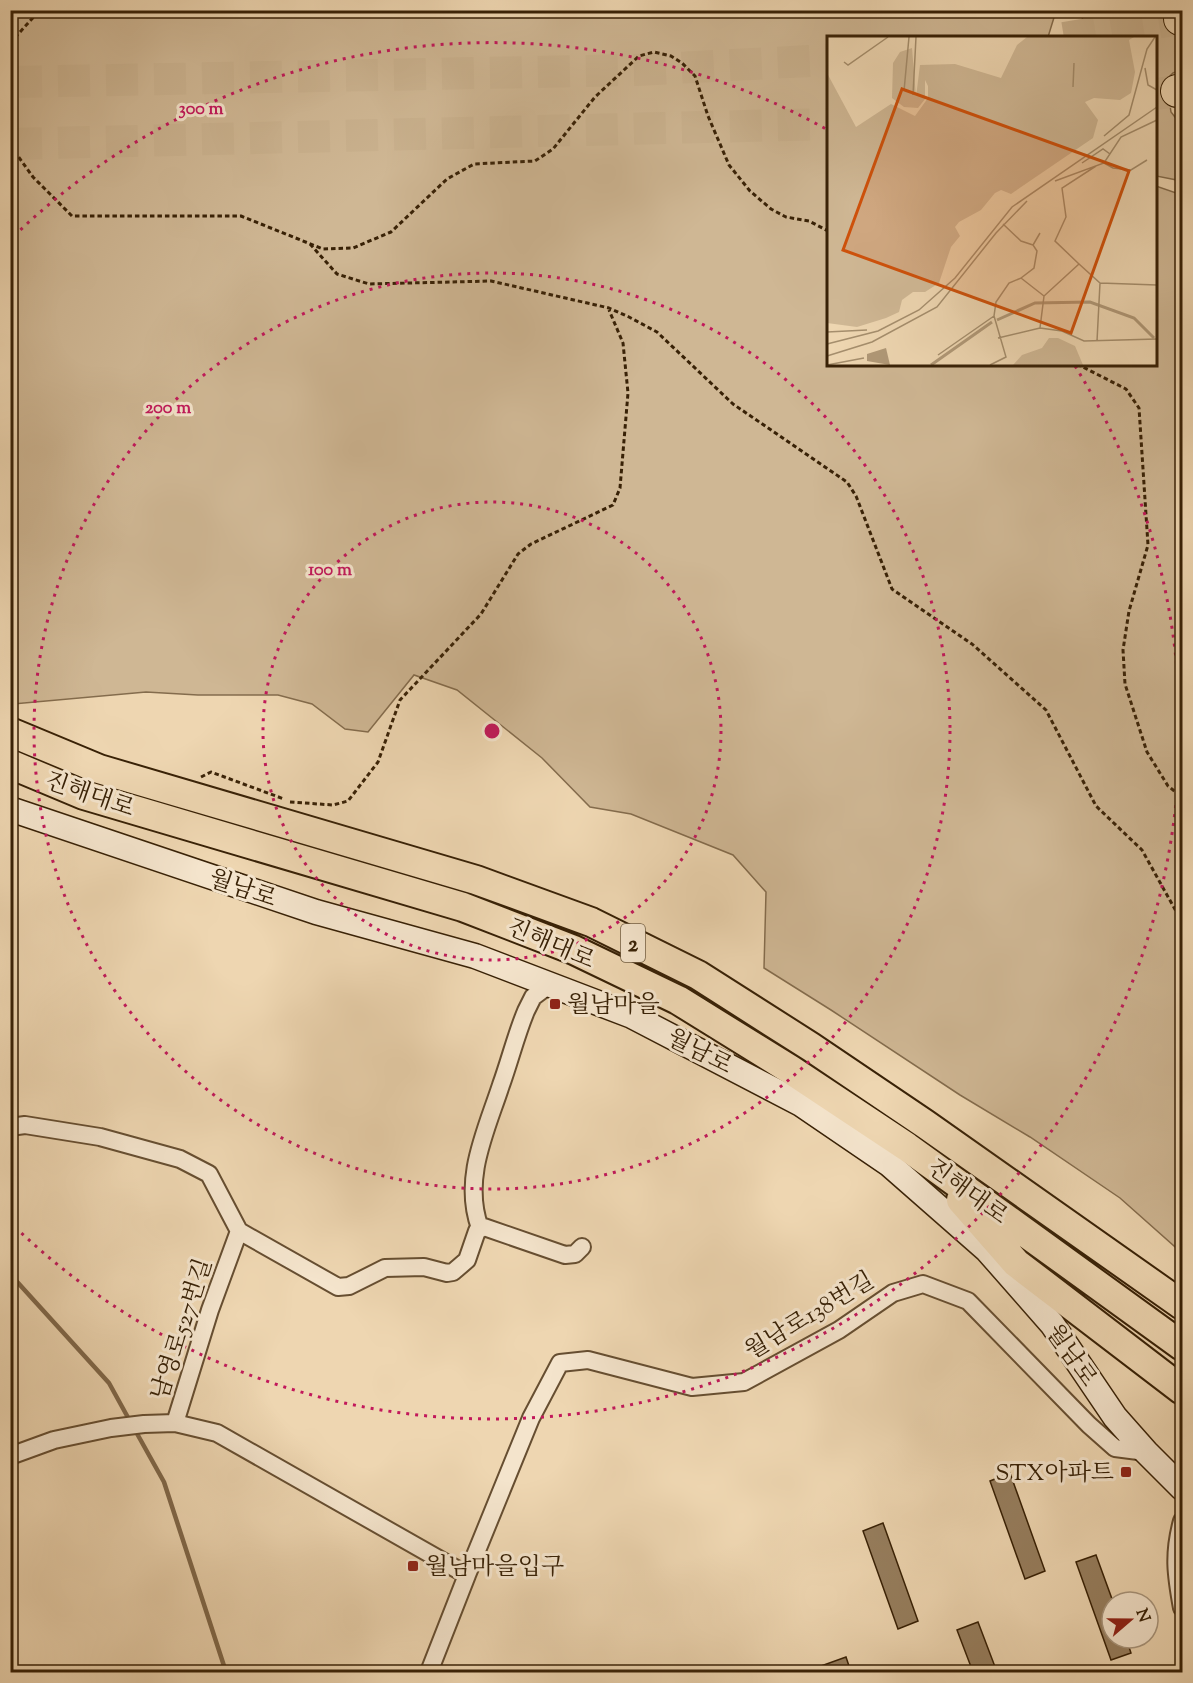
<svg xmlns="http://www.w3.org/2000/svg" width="1193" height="1683" viewBox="0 0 1193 1683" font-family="'Sorts Mill Goudy','Noto Serif KR',serif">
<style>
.green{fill:#cfb794;stroke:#846c4d;stroke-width:1.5}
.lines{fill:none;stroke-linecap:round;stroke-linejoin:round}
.stream{stroke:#80684a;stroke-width:4.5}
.building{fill:#977f5f;stroke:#382106;stroke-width:1.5}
.motorway-tunnel{stroke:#cab28f;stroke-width:32;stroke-dasharray:32 16;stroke-linecap:butt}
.minor-casing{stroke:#664e31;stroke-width:20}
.secondary-casing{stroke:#382106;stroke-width:27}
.trunk-casing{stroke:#382106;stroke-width:32}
.motorway-casing{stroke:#382106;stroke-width:34}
.path{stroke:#382106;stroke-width:3;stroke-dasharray:4.5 3;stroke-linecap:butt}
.minor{stroke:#f4e4cc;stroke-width:16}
.secondary{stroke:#f4e4cc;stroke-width:24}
.trunk{stroke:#eed6b1;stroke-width:28}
.motorway{stroke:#eed6b1;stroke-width:32}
.ring{fill:none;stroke:#c2185b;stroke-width:3;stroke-dasharray:3 6}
.poi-dot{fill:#8f2418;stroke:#f4e4cc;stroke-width:2}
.labels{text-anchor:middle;stroke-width:6;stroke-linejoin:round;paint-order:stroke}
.shield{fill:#f4e4cc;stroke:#705c41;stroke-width:1.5}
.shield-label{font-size:22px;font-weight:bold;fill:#382106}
.street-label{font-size:24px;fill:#382106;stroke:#f4e4cc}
.poi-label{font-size:24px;fill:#382106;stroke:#f4e4cc;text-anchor:start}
.inset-river{fill:none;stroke:#b09877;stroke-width:3}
.inset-road{fill:none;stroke:#a58e6d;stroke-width:1.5}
.view{fill:#ce510b;fill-opacity:0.15;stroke:#ce510b;stroke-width:3}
.inset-edge{fill:none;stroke:#382106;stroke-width:3}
.centre{fill:#c2185b;stroke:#f4e4cc;stroke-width:3}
.ring-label{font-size:18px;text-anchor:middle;font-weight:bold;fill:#c2185b;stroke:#f4e4cc;stroke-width:6;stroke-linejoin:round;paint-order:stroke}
</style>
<rect width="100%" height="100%" fill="#eed6b1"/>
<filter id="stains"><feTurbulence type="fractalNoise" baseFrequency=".00333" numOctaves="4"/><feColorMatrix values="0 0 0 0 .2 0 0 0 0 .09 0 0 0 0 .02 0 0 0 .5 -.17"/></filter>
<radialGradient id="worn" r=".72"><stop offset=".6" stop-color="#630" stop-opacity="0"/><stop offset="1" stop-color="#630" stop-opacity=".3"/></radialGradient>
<path class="green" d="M10,11H1056L1048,37L828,38V364H1156V186L1182,195V1253L1120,1198L1030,1137L960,1095L831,1010L764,968L766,892L733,855L631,814L590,807L542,758L457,690L414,675L368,732L345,729L312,704L278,695H198L146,692L13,704L11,702Z
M1083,11H1179L1176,32L1178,38H1182V70L1173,73L1166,80L1171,112L1175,117L1182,119V181L1156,176V38H1081Z"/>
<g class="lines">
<path class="stream" d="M10,1274L109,1383L131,1423
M135,1430L164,1482L226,1672"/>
</g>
<path class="building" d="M1010,1473L1045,1571L1025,1579L990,1481Z
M883,1523L918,1621L898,1629L863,1531Z
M1096,1555L1112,1599V1638H1126L1131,1653L1111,1660L1076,1562Z
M978,1622L997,1672H973L957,1630Z
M846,1657L851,1672H807V1671Z"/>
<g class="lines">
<path class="motorway-tunnel" d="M1064,38L1180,19
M10,82L636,70L828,60
M1156,94L1177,91
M10,144L828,124"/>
<g class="minor-casing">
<path id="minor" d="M10,1127L25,1125L100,1137L180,1159L209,1174L239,1231L210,1310L175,1423
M480,1228C462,1179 486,1131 501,1085C510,1060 516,1035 526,1011L533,997L549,985
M239,1231L338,1287L349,1286L385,1268L424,1267L447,1273L453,1272L467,1260L477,1231L484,1227L565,1255L575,1254L582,1247
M10,1456L54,1440L111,1428L144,1424L175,1423L217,1433L467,1575L429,1672
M1182,1521C1173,1554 1176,1575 1182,1608
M467,1575L531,1418L560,1363L588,1360L692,1387L744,1382L839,1330L893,1293L923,1284L968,1301L1089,1425L1115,1448L1146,1452"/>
</g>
<g class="secondary-casing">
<path id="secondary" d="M10,809L316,912L475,956L632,1016L801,1104L889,1164L987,1250L1052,1324L1115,1417L1146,1452L1182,1488"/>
</g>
<g class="trunk-casing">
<path id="trunk" d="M10,732L99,769L476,880L591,922L698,975L811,1047L925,1124L1182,1305
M10,764L84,795L463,907L574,950L678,1000L791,1070L907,1147L1182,1346
M961,1200L1016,1263L1182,1390"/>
</g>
<g class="motorway-casing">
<path id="motorway" d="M1180,19H1182
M1177,91L1182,90"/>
</g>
<path class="path" d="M10,43L40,10
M10,145L33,177L72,216H241L323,249L353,248L391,232L447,179L474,164L535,161L553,149L595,97L639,56L654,52L671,56L682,63L695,76L708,116L729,165L750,191L771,209L786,217L809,221L828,231
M310,244L337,274L369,284L491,281L609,308L629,317L657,332L733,404L847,482L856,496L892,589L972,644L1046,710L1096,806L1142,850L1182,922
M1077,364L1126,389L1139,408L1148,545L1129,611L1123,650L1125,684L1147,752L1168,786L1182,797
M201,777L211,772L284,799
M290,802L333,805L348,801L378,762L400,700L481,614L518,554L531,544L613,505L620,488L628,393L623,343L609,310"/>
<use href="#minor" class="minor"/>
<use href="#secondary" class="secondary"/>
<use href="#trunk" class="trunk"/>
<use href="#motorway" class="motorway"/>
</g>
<g class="ring">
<circle cx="492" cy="731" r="229"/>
<circle cx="492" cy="731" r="458"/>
<path d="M14 236A688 688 0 0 1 826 129M1075 366A688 688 0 0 1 14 1226"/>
</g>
<g class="poi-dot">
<rect x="549" y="998" width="12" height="12" rx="3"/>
<rect x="1120" y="1466" width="12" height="12" rx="3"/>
<rect x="407" y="1560" width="12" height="12" rx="3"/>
</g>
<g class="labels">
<rect class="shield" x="621" y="924" width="24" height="38" rx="4.5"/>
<g class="shield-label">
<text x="633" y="951">2</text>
</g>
<g class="street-label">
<text transform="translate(90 794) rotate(19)" y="8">진해대로</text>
<text transform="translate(243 888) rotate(19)" y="8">월남로</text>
<text transform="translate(551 943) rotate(23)" y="8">진해대로</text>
<text transform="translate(700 1051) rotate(27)" y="8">월남로</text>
<text transform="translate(968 1191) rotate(36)" y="8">진해대로</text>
<text transform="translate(809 1315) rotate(-31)" y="8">월남로138번길</text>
<text transform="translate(181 1329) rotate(-72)" y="8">남영로527번길</text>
<text transform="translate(1072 1355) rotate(55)" y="8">월남로</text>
</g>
<g class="poi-label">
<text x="567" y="1012">월남마을</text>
<text x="1114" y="1480" text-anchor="end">STX아파트</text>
<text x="425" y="1574">월남마을입구</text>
</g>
</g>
<g transform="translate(827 36)">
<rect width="330" height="330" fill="#eed6b1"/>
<path d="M200,1H307L302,4L308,36L304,57L293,64L267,62L258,66L271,84L266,102L184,158L174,154L168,157L154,174L132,186L128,191L133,200L124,211L112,247L98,256H86L75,264L72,276L59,282L30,291L0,287V37L29,91L64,68L88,80L101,62V50L98,44V63L91,72L77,71L65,62L66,27L73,16L85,12L89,61L93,29L128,28L174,42L190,9ZM222,302H231L248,310L256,329H186L195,319L215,312Z" fill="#cfb794"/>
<path d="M59,312L63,329L40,325V318Z" fill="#b09877"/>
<path class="inset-river" d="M170,284L208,267L263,266L307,282L327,302M104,329L165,286"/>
<path class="inset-road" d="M17,26L21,29L61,1M318,32L321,49L330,54M246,51L247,27M77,55L82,1M86,59L89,1M277,100L302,79L320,13L328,1M255,127L276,113L283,118M277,127L286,132L304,134L320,124M228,145L277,127L294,101L330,84M176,188L194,205L206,209M252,228L228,205L239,181L235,152L269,130M194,242L207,232L210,215L206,209L213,197M213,292L217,260L252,228L273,247L330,249M0,296L40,294M171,302L213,292L235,295L257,305L330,303M270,305L273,247M0,308L51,295L92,274L128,242L185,171L330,71M111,319L167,280M0,320L45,306L110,271L169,197L200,165M0,329L37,322M163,329L179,321L167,280L169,266L182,247L194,242L217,260"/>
<path class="view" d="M75,53L302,135L244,297L16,214Z"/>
<rect width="330" height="330" class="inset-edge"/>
</g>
<circle cx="492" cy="731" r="9" class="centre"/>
<g class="ring-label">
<text x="201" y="114">300 m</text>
<text x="168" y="413">200 m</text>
<text x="330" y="575">100 m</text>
</g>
<rect width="1193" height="1683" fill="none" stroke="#eed6b1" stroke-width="36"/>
<rect x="12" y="12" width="1169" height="1659" fill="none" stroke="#382106" stroke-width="3"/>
<rect x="18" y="18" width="1157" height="1647" fill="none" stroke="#382106" stroke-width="1.5"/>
<g transform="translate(1130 1620) rotate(70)"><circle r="28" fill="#f4e4cc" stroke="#a9967d" stroke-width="1.5"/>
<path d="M0-4.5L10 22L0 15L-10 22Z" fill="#8f2418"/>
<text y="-9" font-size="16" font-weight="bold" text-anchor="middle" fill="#382106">N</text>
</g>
<rect width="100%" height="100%" filter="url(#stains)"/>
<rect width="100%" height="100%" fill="url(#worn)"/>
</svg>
